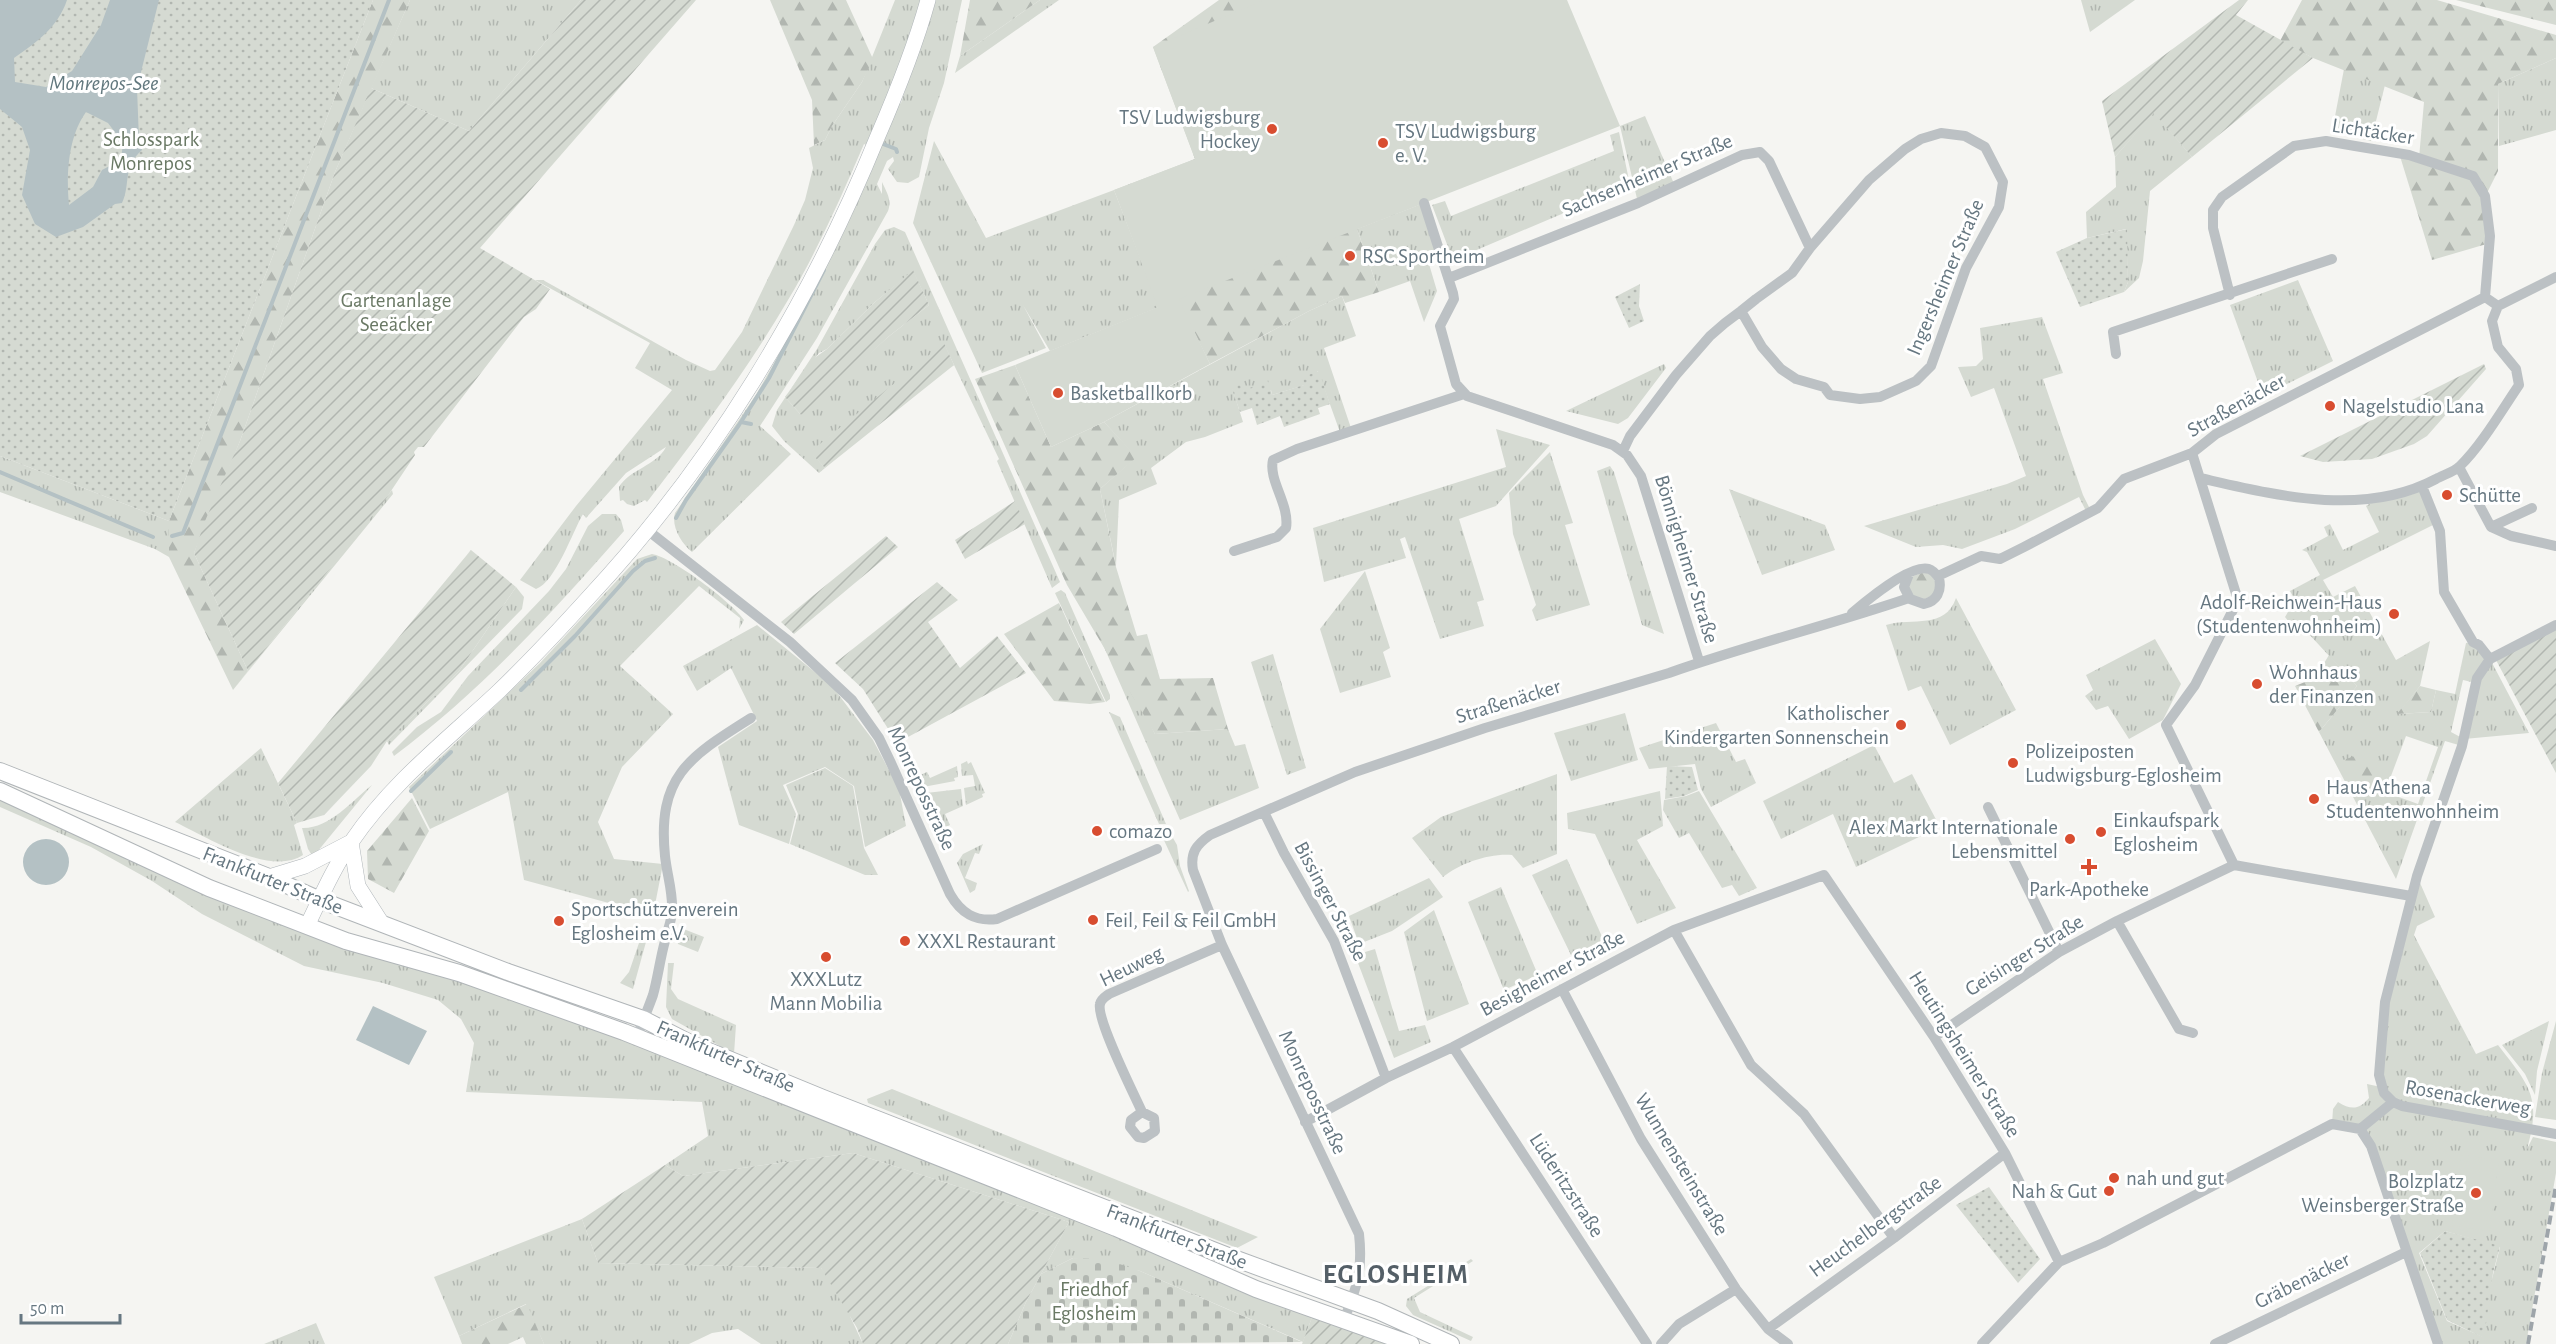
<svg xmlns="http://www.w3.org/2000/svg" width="2556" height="1344" viewBox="0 0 2556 1344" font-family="'Alegreya Sans',sans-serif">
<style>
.grass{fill:url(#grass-tufts);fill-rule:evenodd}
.forest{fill:url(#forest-firs)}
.cemetery{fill:url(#cemetery-stones)}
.park{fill:url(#park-dots)}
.garden{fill:url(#garden-furrows)}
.pitch{fill:#d5dad2}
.water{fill:#b4c1c4;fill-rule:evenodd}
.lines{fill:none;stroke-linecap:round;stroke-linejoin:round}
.stream{stroke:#b4c1c4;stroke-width:4}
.secondary-casing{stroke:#afb5b9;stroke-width:16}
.primary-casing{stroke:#b0b5b8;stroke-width:18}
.minor{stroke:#bcc1c4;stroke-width:10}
.secondary{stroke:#fff;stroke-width:15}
.primary{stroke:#fff;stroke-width:16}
.rail{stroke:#9ea5aa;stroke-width:4;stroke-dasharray:9 4.5;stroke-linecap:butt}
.poi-dot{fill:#d84d30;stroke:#fff;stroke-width:2}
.labels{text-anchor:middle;stroke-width:6;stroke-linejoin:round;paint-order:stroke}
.poi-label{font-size:21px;fill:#667781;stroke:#fff;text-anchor:start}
.street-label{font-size:21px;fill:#667781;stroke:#fff}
.park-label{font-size:21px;fill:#6a7965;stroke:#fff}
.water-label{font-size:22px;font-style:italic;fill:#62787e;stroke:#fff}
.district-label{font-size:27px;font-weight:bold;letter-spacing:1.5px;fill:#545f67;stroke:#fff}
</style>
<defs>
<pattern id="grass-tufts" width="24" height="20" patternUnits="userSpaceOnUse" patternTransform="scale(1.5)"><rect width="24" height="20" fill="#d5dad2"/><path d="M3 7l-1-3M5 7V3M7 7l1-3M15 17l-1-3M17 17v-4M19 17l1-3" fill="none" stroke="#b1b6b0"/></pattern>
<pattern id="forest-firs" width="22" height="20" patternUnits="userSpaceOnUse" patternTransform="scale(1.5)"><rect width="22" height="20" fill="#d5dad2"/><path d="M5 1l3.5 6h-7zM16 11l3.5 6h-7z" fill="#b1b6b0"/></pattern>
<pattern id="cemetery-stones" width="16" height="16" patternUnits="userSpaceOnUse" patternTransform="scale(1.5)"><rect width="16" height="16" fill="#d5dad2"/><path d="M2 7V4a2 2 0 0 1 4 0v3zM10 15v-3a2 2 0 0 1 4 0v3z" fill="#b1b6b0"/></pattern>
<pattern id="park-dots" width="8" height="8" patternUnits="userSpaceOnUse" patternTransform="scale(1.5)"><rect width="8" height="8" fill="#d5dad2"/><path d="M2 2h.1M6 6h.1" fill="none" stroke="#b1b6b0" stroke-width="1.8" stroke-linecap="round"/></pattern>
<pattern id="garden-furrows" width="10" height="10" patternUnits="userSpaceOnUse" patternTransform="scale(1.5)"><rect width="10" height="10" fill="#d5dad2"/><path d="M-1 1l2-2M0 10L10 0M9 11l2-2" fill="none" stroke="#b1b6b0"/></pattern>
</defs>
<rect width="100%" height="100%" fill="#f5f5f2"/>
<path class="grass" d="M410,0H581L469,131L371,88Z
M895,0H928L873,148L864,144C841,197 818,250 788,300C747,370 697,437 647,502L645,500L634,506L627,504L623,500L620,501L619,487C630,469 656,466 666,447L626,473L586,518L583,514C573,531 555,583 536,589L520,580L576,506L672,390L635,368L650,343L535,280H543L686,360L710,371L715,370L742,332L794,225L805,200L813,168L809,148L825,140L832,126L862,82Z
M935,0H962L944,83L929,128L919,177L908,183L897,182L888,169L894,161L893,157L887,161L877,184L882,194V182C887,193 892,200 888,211L817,338L760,426L791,454L692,552C681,543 671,526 675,513L756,395L778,356L894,107L901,103Z
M1040,0H1059L955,73L960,56Z
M2081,0H2135L2090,32Z
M2556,58V130L2499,146L2498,84Z
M2344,69L2385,85L2371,141L2332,132Z
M2154,112L2192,157L2150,191L2143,261L2139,278L2124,292L2128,282L2126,229L2087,238L2086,212L2116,187L2115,157Z
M1645,116L1675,186L1638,203L1620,126Z
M1619,132L1630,185L1453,260L1432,205L1445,201L1451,216L1614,151L1610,135Z
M934,141L986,238L1114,190L1159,307L1050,351L1023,305L1046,348L982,373L913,223Z
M1424,203L1442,259L1429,264L1437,291L1424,322L1410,281L1379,292L1357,229Z
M894,227L905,232L1060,582L1052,588L997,461L999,459L944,344L811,452L825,468L819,473L784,441L772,426L777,410L817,349L875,244L885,230ZM913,271L929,305L888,337L801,415L785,397L819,353L827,349L875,302Z
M2298,280L2333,361L2263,396L2230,305Z
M1342,296L1356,336L1324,348L1352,431L1341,435L1318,371L1305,385L1272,395L1271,390L1242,391L1232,387L1243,422L1205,437L1186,442L1151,468L1157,484L1119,500L1116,566L1100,489L1136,457L1104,422L1309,311Z
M2042,317L2063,373L2043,379L2083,495L2091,511L2087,513L2079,497L2015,529L1962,549L1943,545L1916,547L1864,526L2007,484L2026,476L1994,388L1971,397L1958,367L1976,366L1983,359L1980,328Z
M1664,364L1666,368L1628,418L1618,424L1566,411Z
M1496,429L1550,445L1496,506L1459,519L1484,600L1477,602L1484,626L1440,639L1405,537L1400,539L1406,558L1324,582L1313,528L1506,467Z
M1550,452L1573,523L1565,525L1590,605L1536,621L1532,610L1536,605L1513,534L1509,493Z
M0,456L169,521V557L155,549L0,492Z
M1610,466L1614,472L1664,634L1642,625L1597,471Z
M2422,486L2437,523L2323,580L2333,597L2355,586L2396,660L2430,641L2420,686L2398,714L2431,712L2436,690L2455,694L2466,643L2473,642L2490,659L2529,733L2464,739L2462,746L2445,741L2396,879L2319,732L2357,686L2307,632L2299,635L2285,617L2295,600L2290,591L2320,575L2307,552L2302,550L2328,536L2324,527L2330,524L2343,550L2379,532L2366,506L2379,498ZM2463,680L2476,683L2464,739L2451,732ZM2406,736L2438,747L2418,804L2385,792Z
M1729,489L1825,525L1835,550L1762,575Z
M392,490L393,494L233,690Z
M602,514H616L621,520L624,531C553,612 481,691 394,756L392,752L417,727L441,712L468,676L549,591L566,569L588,526Z
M1053,531L1155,734L1228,729L1235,746L1245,744L1259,788L1180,820Z
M652,554C672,557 733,603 744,620L739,629L740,618L699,586L620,666L673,714L622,767L598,822L614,859L663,864L653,915L524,880L508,792L430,829L409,787L540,663L637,559Z
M1365,571L1390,648L1383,652L1391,677L1340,693L1320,629Z
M516,587L524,597L522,609L389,745L387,741L459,671Z
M1061,590L1065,593L1110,695V699L1106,702L1055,593Z
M1956,598L2016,710L1950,745L1921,686L1908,691L1886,625C1913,617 1945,630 1956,598Z
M757,625L832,686L873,740L899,789L906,826L865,847L854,786L825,767L783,785L796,814L789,844L739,825L718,747L757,721L731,668L697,691L683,666Z
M2155,639L2181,684L2163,720L2129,739L2108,706L2096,710L2085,696L2093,690L2086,675Z
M1273,654L1306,768L1287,775L1251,662Z
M1109,712L1120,717L1166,824H1159Z
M1625,713L1638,760L1571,781L1554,733Z
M1716,723L1736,762L1745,759L1756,783L1711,807L1701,789L1695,764L1649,769L1639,748Z
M1874,745L1894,783L1912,774L1940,827L1856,867L1833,814L1781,839L1763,801Z
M261,748L297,823L294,825L303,855C270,877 207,837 175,822Z
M967,761L968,764L971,762L985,793L982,794L983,797L966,805L964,788L975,786L973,775L962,776L961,764Z
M957,766L958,777L954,778L955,781L923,787L918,776L927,772L930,778Z
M825,768L853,786L864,848L878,875H865L790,844L798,814L786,785Z
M1557,774V854L1523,868L1512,855C1490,853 1460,863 1443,877L1412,838L1441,817Z
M372,785L313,857L308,849L302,828C329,829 352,801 372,785Z
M961,789L963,806L945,814L950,825L942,829L926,793Z
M0,791L158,866L459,973L1315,1309L1303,1342L1140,1271L1073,1258L1041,1274L1069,1222L853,1153L683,1176L665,1165L708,1136L702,1102L466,1092L474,1043L461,1019L438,1000L383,983L304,966L202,914L152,881L91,847L0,807Z
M1660,791L1663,826L1637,840L1676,908L1637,924L1595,834L1568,829L1567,813Z
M1699,791L1757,888L1739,896L1732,885L1722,888L1689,833L1679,838L1663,810L1664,800L1686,796Z
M1169,831L1177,845L1180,866L1189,891L1188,892L1162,836Z
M983,844L979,854L975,853L965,878L977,883L975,890L970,893L957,863L963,854Z
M1567,859L1604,941L1572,957L1532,875Z
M2417,876L2435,917L2417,926L2414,935L2476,1054L2498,1045C2529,1085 2542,1097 2527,1149L2533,1137L2556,1142V1173L2526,1344H2438L2360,1129L2332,1124L2333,1109L2338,1102C2351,1110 2359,1110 2369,1098L2367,1084L2381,1087L2385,1002ZM2445,1231L2500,1247L2490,1287L2483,1337L2447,1321L2419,1253Z
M1429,878L1443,897L1392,931L1359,944L1349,916Z
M1501,887L1538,975L1504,990L1468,902Z
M1434,910L1469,1004L1427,1021L1404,932Z
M681,928L704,937L698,952L678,944L677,938Z
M643,941L646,942L633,989L620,983L629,972L639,943Z
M1375,949L1399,1031L1425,1025L1431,1042L1394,1058L1355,955Z
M668,963H674L671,989L678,999L736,1025L734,1054L672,1019L666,1007Z
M2549,1021L2537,1071L2535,1095L2525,1074L2502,1045Z
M2556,1021V1120L2535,1117L2542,1073Z
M892,1089L1258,1237L1237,1248L868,1103L867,1099Z
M582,1219L598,1263L821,1268L837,1288L863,1344H761L738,1329L712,1333L689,1344H544L526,1304L459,1336L434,1277Z
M1471,1259L1473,1261L1414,1298L1420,1312L1473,1337L1471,1341L1413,1315L1406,1306L1407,1299Z
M316,1323L325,1344H264Z"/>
<path class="forest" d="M373,0H410L335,172L240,441L194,553L248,671L233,690L169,557V521Z
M770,0H846L873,59L862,82L832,126L825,140L814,145L812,100Z
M970,0H1040L960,56Z
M1219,0H1326L1424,203L1357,229L1379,292L1345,303L1342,296L1309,311L1210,364L1178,300L1114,190L1195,159L1153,47Z
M2302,0H2437L2556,35V58L2498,84V171L2485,197L2490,243L2432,260L2399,153L2419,158L2424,102L2313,58L2280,41Z
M2456,0H2556V25Z
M1015,365L1051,447L1104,422L1137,457L1100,489L1116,567L1137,636L1147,634L1160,679L1213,678L1228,729L1155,734L1067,585L975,379Z
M1929,569L1940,592L1916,603L1905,580Z
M1059,603L1105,702L1090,704L1054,701L1004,634Z
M2329,655L2357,686L2319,732L2295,686L2315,678Z
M2420,686L2436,690L2431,712L2397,714Z
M2364,753L2379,761L2378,782L2351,783L2340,761Z
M412,798L429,831L394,893L368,879L367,851Z
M527,1304L544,1344H526L523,1337L508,1344H462L459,1336Z"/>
<path class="cemetery" d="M1073,1258L1105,1259L1140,1271L1302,1342L1008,1344L1026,1302L1041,1274Z"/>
<path class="park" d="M0,0H373L169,521L0,456Z
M2127,229L2128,282L2124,292L2080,307L2056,252L2087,238Z
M1640,284L1639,306L1644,321L1629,328L1615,297Z
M1319,371L1330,404L1318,408L1320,414L1284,427L1280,416L1257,425L1252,408L1240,412L1231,386L1239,383L1243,391L1268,380L1272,395L1304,385L1303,377Z
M1667,766L1692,767L1698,790L1684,796L1665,799Z
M1989,1187L2040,1259L2018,1283L1956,1205Z
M2445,1231L2500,1246L2493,1273L2484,1338L2447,1320L2420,1253Z"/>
<path class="garden" d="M581,0H696L480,248L550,289L536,309L524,317L424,447H418L414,452L415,455L385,500L248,671L194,553L205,521L240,441L335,172L371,88L469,131Z
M2239,0H2248L2236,15L2313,58L2192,157L2154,113L2115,157L2102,101Z
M913,270L929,305L888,337L811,409L801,415L785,397L813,359L827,349L875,302Z
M944,343L954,365L825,468L810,452Z
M2484,364L2486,369L2427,436L2414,444L2372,459L2323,462L2300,456Z
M1015,501L1025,524L965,559L955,540Z
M886,536L898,547L794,634L781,622Z
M471,550L516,587L459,671L387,741L371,766L324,815L297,823L278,783Z
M937,582L958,600L928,622L960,668L997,636L1026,673L897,743L863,689L835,663Z
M2556,629V773L2496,660Z
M853,1153L1069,1222L1026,1302L1008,1344H863L857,1328L821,1268L598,1263L582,1219L665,1165L683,1176Z
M1315,1309L1404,1344H1302Z"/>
<path class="pitch" d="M1264,0H1567L1620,126L1179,299L1210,364L1104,422L1051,447L1015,365L1158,307L1114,190L1195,159L1153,47Z
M2461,1155L2499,1160L2490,1231L2452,1226Z"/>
<path class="water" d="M0,0H67C58,27 37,42 14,58L15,82L46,87L72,71L101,25L110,0H159L137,88L139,140L142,150C122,167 131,184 122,203L115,204L83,227L56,237L35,224L22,195L30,150L22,127L0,109ZM86,112L108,123L123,143L121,160L102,170L93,187L69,205C66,175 68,137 86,112Z
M23 862a23 23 0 1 1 46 0a23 23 0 1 1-46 0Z
M373,1006L427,1031L409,1065L356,1040Z"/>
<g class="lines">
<path class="stream" d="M883,144L896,149L897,152
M741,422L751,424
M0,472L153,537
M676,518L686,500L739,425L769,378L824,270
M172,536L183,533L389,0
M521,690L575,636L633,571L645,561L655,558
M411,791L451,752"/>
<g class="secondary-casing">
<path id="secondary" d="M351,842L358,886L381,922
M269,877L305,866L351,842
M307,926C321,897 334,867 352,841C392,782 448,739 499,691C530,661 560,629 589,597C712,465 809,305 877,138C896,94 915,47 928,0"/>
</g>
<g class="primary-casing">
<path id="primary" d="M0,771L269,877L320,900L508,972L643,1019L694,1045L823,1098L1228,1256L1378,1311L1451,1344
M0,791L209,888L346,941L459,973L624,1032L1116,1228L1256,1289L1411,1344"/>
</g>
<path class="minor" d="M1424,203L1453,293L1454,299L1440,326L1456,384L1467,396L1613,445L1627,455L1641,476L1699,661
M1449,278L1638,203L1742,155L1760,152L1769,161L1810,248
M2230,295L2213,228V210L2222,197L2294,146L2326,141L2355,146L2409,155L2473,176L2485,196L2490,236L2485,297
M2116,354L2113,332L2332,259
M1623,451L1630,436L1676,375L1710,336L1725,323L1741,311L1756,299L1792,273L1810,248L1869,180L1905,149L1921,139L1941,133L1965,136L1985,147L2003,182L1999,207L1966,268L1931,366L1916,381L1880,397L1860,399L1830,395L1824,387L1796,379L1781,369L1762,347L1741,311
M2192,453L2238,600L2195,685L2166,725L2234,865L2411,896
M2459,467L2491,527L2511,536L2556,546
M2200,478C2275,495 2363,518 2436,479C2443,475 2454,472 2460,466C2481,446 2502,410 2519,385L2516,369L2498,347L2492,321L2498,306
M2422,486L2440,531L2444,592L2473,642L2479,645L2490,659
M2491,527L2532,508
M646,529L790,642L852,700L879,738L891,763L950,894C961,913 975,922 997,919L1157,849
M1234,551L1277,537L1286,528C1290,505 1268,480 1273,460L1297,449L1464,394
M1938,576L1981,556L2000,559L2024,547L2098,508L2124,479L2192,453L2216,434L2485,297L2498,306L2556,277
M1852,613C1866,601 1911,563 1929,569C1933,570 1936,574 1939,578C1942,591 1937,601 1924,604L1910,599L1904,587L1909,574
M2556,625L2490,659L2477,678L2462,746L2417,876L2385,1002L2379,1075L2384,1093L2393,1102L2402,1106L2556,1134
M1988,807L2059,952
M1264,812L1284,853L1334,941L1386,1078
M2117,921L2179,1029L2193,1033
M1674,930L1751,1065L1804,1114L1894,1238
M1562,989L1641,1139L1736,1289L1768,1329L1788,1344
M637,1037C642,1023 648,1009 653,995C658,977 660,959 665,941C667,931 672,921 672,910C673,892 667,875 665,856C657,776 689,757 751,718
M1934,1037L2059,952L2117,921L2234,865
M1453,1047L1647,1344
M1142,1112L1131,1120L1130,1127L1138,1137L1144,1138L1155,1131L1154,1118L1142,1112C1134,1094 1096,1019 1100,1004C1101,999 1105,997 1109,994L1222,945
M1305,1122L1386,1078L1453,1047L1674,930L1824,875L1934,1037L2005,1153L2059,1262
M2360,1129L2371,1146L2438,1344
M1344,1320C1357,1287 1363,1270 1359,1234L1222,945L1193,870C1190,853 1196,845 1210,835L1355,772L1485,728L1669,673C1748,645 1830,625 1909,598
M1768,1329L1894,1238L2005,1153
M1661,1344L1679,1324L1736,1289
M1982,1344L2059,1262L2103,1243L2332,1124L2360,1129L2393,1102
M2215,1344L2406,1252"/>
<use href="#secondary" class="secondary"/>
<use href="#primary" class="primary"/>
<path class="rail" d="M2528,1344L2556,1185"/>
</g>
<g class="poi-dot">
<circle cx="1272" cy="129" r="6"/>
<circle cx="1383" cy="143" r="6"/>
<circle cx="1350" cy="256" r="6"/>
<circle cx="1058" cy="393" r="6"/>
<circle cx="2330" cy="406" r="6"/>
<circle cx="2447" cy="495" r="6"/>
<circle cx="2394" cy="614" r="6"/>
<circle cx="2257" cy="684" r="6"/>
<circle cx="1901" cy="725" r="6"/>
<circle cx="2013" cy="763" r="6"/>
<circle cx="2314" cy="799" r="6"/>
<circle cx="1097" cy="831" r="6"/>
<circle cx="2101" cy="832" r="6"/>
<circle cx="2070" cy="839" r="6"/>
<path d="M2086 858h6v6h6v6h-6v6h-6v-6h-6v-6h6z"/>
<circle cx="1093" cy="920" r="6"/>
<circle cx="559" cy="921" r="6"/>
<circle cx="905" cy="941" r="6"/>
<circle cx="826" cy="957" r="6"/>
<circle cx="2114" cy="1178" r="6"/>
<circle cx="2109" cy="1191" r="6"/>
<circle cx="2476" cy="1193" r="6"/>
</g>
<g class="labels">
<g class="poi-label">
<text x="1260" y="124" text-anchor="end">TSV Ludwigsburg<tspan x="1260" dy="24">Hockey</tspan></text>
<text x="1395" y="138">TSV Ludwigsburg<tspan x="1395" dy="24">e. V.</tspan></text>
<text x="1362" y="263">RSC Sportheim</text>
<text x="1070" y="400">Basketballkorb</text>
<text x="2342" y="413">Nagelstudio Lana</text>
<text x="2459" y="502">Schütte</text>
<text x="2382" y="609" text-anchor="end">Adolf-Reichwein-Haus<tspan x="2382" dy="24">(Studentenwohnheim)</tspan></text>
<text x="2269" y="679">Wohnhaus<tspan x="2269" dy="24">der Finanzen</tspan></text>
<text x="1889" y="720" text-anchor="end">Katholischer<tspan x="1889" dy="24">Kindergarten Sonnenschein</tspan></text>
<text x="2025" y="758">Polizeiposten<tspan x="2025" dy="24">Ludwigsburg-Eglosheim</tspan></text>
<text x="2326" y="794">Haus Athena<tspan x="2326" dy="24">Studentenwohnheim</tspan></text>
<text x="2113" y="827">Einkaufspark<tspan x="2113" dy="24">Eglosheim</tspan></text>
<text x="2058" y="834" text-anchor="end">Alex Markt Internationale<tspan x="2058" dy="24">Lebensmittel</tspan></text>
<text x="1109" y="838">comazo</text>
<text x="2089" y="896" text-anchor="middle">Park-Apotheke</text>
<text x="571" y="916">Sportschützenverein<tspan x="571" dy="24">Eglosheim e.V.</tspan></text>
<text x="1105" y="927">Feil, Feil &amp; Feil GmbH</text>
<text x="917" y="948">XXXL Restaurant</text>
<text x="826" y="986" text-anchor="middle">XXXLutz<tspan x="826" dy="24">Mann Mobilia</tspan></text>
<text x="2126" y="1185">nah und gut</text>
<text x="2464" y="1188" text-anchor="end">Bolzplatz<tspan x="2464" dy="24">Weinsberger Straße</tspan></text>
<text x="2097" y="1198" text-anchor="end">Nah &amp; Gut</text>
</g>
<g class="street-label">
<text transform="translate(2373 131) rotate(9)" y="7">Lichtäcker</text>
<text transform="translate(1647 175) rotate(-23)" y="7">Sachsenheimer Straße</text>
<text transform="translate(1945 277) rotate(-67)" y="7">Ingersheimer Straße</text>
<text transform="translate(2236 405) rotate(-29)" y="7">Straßenäcker</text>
<text transform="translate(1687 559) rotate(73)" y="7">Bönnigheimer Straße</text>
<text transform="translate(1508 701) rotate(-17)" y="7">Straßenäcker</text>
<text transform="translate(922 788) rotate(65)" y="7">Monreposstraße</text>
<text transform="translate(273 880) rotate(22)" y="7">Frankfurter Straße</text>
<text transform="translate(1331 901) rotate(62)" y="7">Bissinger Straße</text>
<text transform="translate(2024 955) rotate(-32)" y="7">Geisinger Straße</text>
<text transform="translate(1131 966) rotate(-26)" y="7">Heuweg</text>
<text transform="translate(1552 973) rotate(-28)" y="7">Besigheimer Straße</text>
<text transform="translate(1965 1054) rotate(58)" y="7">Heutingsheimer Straße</text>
<text transform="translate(726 1056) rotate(24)" y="7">Frankfurter Straße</text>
<text transform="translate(1313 1092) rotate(65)" y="7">Monreposstraße</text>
<text transform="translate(2468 1097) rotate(10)" y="7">Rosenackerweg</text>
<text transform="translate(1682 1164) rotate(59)" y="7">Wunnensteinstraße</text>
<text transform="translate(1567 1185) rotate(57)" y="7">Lüderitzstraße</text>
<text transform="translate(1875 1226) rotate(-36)" y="7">Heuchelbergstraße</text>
<text transform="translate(1177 1236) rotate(21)" y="7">Frankfurter Straße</text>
<text transform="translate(2302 1280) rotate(-26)" y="7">Gräbenäcker</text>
</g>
<g class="park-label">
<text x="151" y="146">Schlosspark<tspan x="151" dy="24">Monrepos</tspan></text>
<text x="396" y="307">Gartenanlage<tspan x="396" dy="24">Seeäcker</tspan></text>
<text x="1094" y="1296">Friedhof<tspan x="1094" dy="24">Eglosheim</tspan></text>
</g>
<g class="water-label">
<text x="104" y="90">Monrepos-See</text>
</g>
<g class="district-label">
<text x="1396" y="1283">EGLOSHEIM</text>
</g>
</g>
<path d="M21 1314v9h99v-9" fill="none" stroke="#667781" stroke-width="3"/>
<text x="30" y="1314" font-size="18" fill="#667781" stroke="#ffffff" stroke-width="4.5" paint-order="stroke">50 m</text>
</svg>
